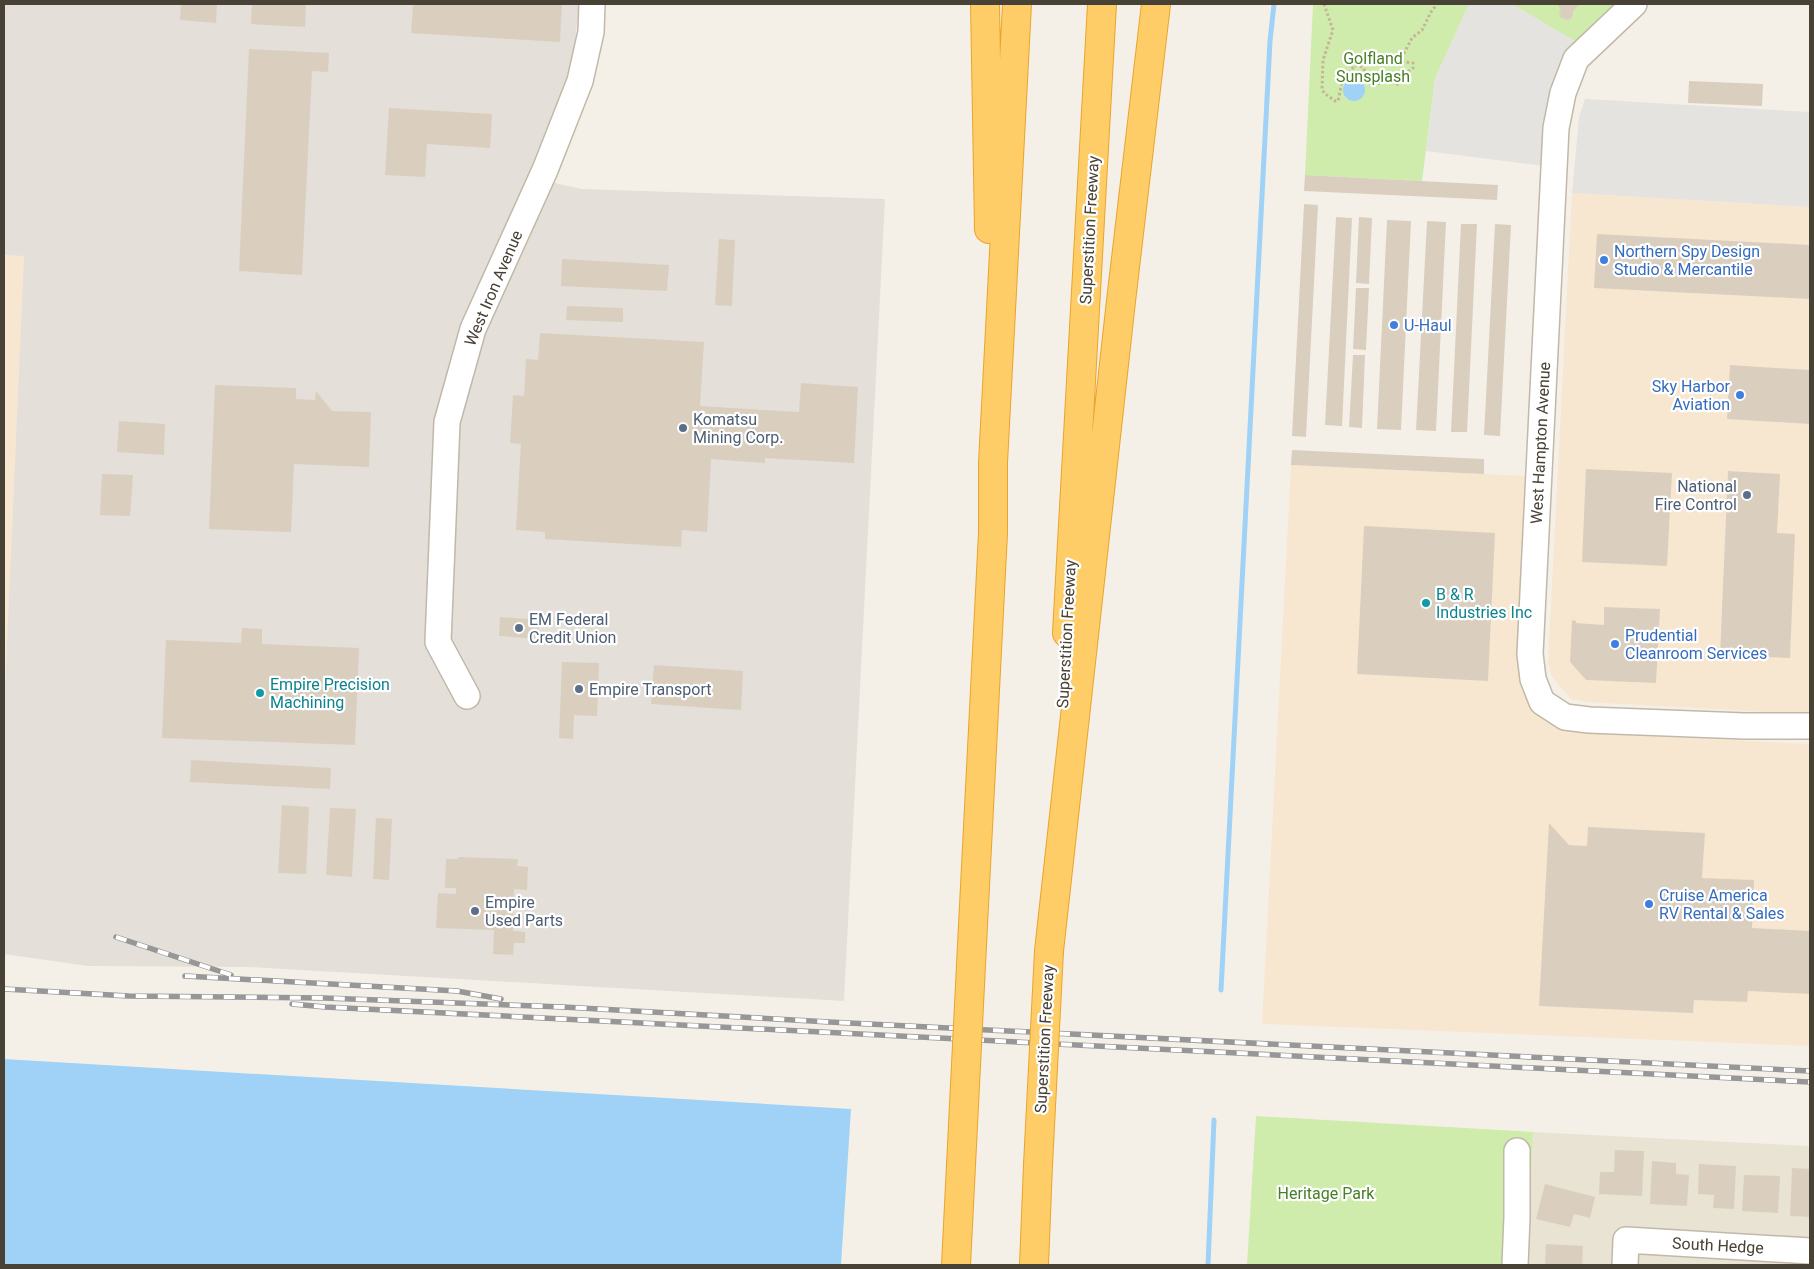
<svg xmlns="http://www.w3.org/2000/svg" width="1814" height="1269" viewBox="0 0 1814 1269" font-family="Roboto,sans-serif">
<style>
.residential{fill:#e9e3d4}
.commercial{fill:#f8e7d0}
.industrial{fill:#e4dfd8}
.green{fill:#cfecac}
.parking{fill:#e5e3df}
.water{fill:#9fd2f6}
.lines{fill:none;stroke-linecap:round;stroke-linejoin:round}
.stream{stroke:#9fd2f6;stroke-width:5}
.building{fill:#dacfbe}
.minor-casing{stroke:#c1b8a8;stroke-width:28}
.highway-casing{stroke:#e9a42c;stroke-width:30}
.path{stroke:#c4b599;stroke-width:3;stroke-dasharray:2.5 2.5;stroke-linecap:butt}
.minor{stroke:#fff;stroke-width:25}
.highway{stroke:#ffcd67;stroke-width:28}
.rail-casing{stroke:#979797;stroke-width:5.5}
.rail{stroke:#fff;stroke-width:4;stroke-dasharray:11;stroke-linecap:butt}
.highway-bridge-casing{stroke:#e9a42c;stroke-width:30;stroke-linecap:butt}
.highway-bridge{stroke:#ffcd67;stroke-width:28}
.shop-dot{fill:#3f7fe0;stroke:#fff;stroke-width:2}
.service-dot{fill:#5c6f8a;stroke:#fff;stroke-width:2}
.culture-dot{fill:#0f9aa8;stroke:#fff;stroke-width:2}
.labels{text-anchor:middle;stroke-width:4.5;stroke-linejoin:round;paint-order:stroke}
.park-label{font-size:16px;fill:#467f24;stroke:#fff}
.street-label{font-size:16px;fill:#484135;stroke:#fff}
.shop-label{font-size:16px;fill:#366cbe;stroke:#fff;text-anchor:start}
.service-label{font-size:16px;fill:#4e5e75;stroke:#fff;text-anchor:start}
.culture-label{font-size:16px;fill:#0d838f;stroke:#fff;text-anchor:start}
</style>
<rect width="100%" height="100%" fill="#f5f0e7"/>
<path class="residential" d="M1533,1132L1810,1146V1265H1527Z"/>
<path class="commercial" d="M1572,193L1810,207V713L1805,714L1585,702L1571,699L1560,687L1551,675L1548,662Z
M4,255L24,256L4,709Z
M1291,465L1528,476L1518,667L1523,681L1572,729L1599,734L1810,744V1046L1262,1024Z"/>
<path class="industrial" d="M4,4H579L574,53L564,88L530,170L555,183L582,189L885,199L844,1001L249,967L88,966L4,954V709L24,256L4,255Z"/>
<path class="green" d="M1313,4H1469L1435,79L1422,181L1305,175Z
M1512,4H1614L1576,42Z
M1256,1116L1533,1132L1527,1265H1247Z"/>
<path class="parking" d="M1469,4H1512L1576,42L1558,74L1543,166L1426,151L1435,79Z
M1585,99L1810,112V207L1572,193L1579,117Z"/>
<path class="water" d="M1343 90a11 11 0 1 1 22 0a11 11 0 1 1-22 0Z
M4,1059L851,1109L841,1265H4Z"/>
<g class="lines">
<path class="stream" d="M1221,990L1270,41L1274,4
M1208,1265L1214,1120"/>
</g>
<path class="building" d="M181,4H217L216,23L180,20Z
M252,4H306L305,27L251,24Z
M413,4H562L560,42L411,33Z
M1557,4H1580L1573,11V15L1571,19L1566,20L1560,17L1559,12L1561,10Z
M249,49L329,53L328,72L312,71L302,275L239,271Z
M1689,81L1763,84L1762,106L1688,103Z
M389,108L492,114L490,148L427,144L425,177L385,175Z
M1305,175L1498,185L1497,200L1304,191Z
M1304,204L1318,205L1306,437L1292,436Z
M1336,217L1352,218L1342,426L1325,425Z
M1359,217L1372,218L1369,284L1356,283Z
M1387,220L1411,221L1401,430L1377,429Z
M1427,221L1446,222L1436,431L1416,430Z
M1461,224H1477L1467,432H1451Z
M1495,224L1511,225L1500,436L1484,435Z
M1597,234L1810,245V299L1594,288Z
M719,239L735,240L732,306L715,305Z
M562,259L669,265L667,291L561,286Z
M1356,288H1369L1366,350L1353,349Z
M567,306L623,308V322L566,320Z
M540,333L704,342L700,406L799,412L801,383L858,387L854,463L765,458V463L711,459L707,532L682,530L681,547L545,539V532L516,530L521,444L510,443L513,395L524,396L526,359L538,360Z
M1353,355H1365L1362,428L1349,427Z
M1730,365L1810,370V424L1727,419Z
M215,385L296,388V399L315,400L316,391L332,411L371,412L369,467L294,464L291,532L209,529Z
M119,421L165,424L164,455L117,452Z
M1292,450L1484,459V474L1291,465Z
M1586,469L1672,473L1667,566L1582,562Z
M1728,471L1780,474L1777,533L1795,534L1790,658L1720,655Z
M102,474L133,475L130,516L100,515Z
M1364,526L1495,533L1488,681L1357,674Z
M1604,607L1660,609L1656,683L1586,680L1570,662L1572,620L1576,621V623L1604,625Z
M500,617L539,620L538,639L499,636Z
M242,628L262,629V644L359,648L355,745L162,738L166,640L241,643Z
M562,662L599,663L597,716L574,715L573,739L559,738Z
M654,665L743,671L741,710L651,704Z
M191,760L331,768L330,789L190,782Z
M282,805L309,807L306,874L278,873Z
M330,808L356,809L352,877L326,875Z
M376,818L392,819L389,880L373,879Z
M1549,823L1569,845L1587,846L1588,827L1705,833L1702,878L1754,880L1752,928L1810,931V994L1748,991L1747,1002L1694,1000L1693,1013L1539,1006Z
M458,857L518,859L517,866L528,867L527,890L514,889L513,931L525,932V943H514L513,955L493,954L494,930L436,928L438,893L456,894V888H445L446,859H458Z
M1615,1150L1644,1151L1642,1196L1599,1194L1600,1172H1614Z
M1652,1161L1676,1163V1174L1689,1175L1687,1206L1650,1204Z
M1699,1164L1736,1166L1734,1209L1713,1208L1714,1195L1698,1194Z
M1792,1168L1810,1169V1217L1790,1216Z
M1744,1175L1780,1176L1778,1213L1742,1211Z
M1545,1184L1595,1197L1590,1218L1574,1214L1570,1227L1536,1219Z
M1546,1244L1583,1246L1582,1265H1545Z"/>
<g class="lines">
<g class="minor-casing">
<path id="minor" d="M1634,4L1576,59L1563,93L1556,128L1530,654L1533,679L1542,702L1565,717L1589,720L1744,726H1810
M467,696L438,642L447,422L473,329L545,170L580,81L591,32L592,4
M1515,1265L1517,1217V1151
M1625,1265L1626,1240L1810,1251"/>
</g>
<g class="highway-casing">
<path id="highway" d="M985,4L989,229
M1067,633L1102,4
M972,945L993,533V463L1017,4
M1049,951L1121,301L1156,4
M956,1265L961,1165
M1034,1265L1038,1165"/>
</g>
<path class="path" d="M1324,4L1333,30L1323,60L1322,89L1324,93L1335,101H1338L1342,82L1355,65L1363,67L1371,85L1378,84L1381,81L1391,82L1399,85L1401,77L1413,68V63L1403,62L1402,57L1412,38L1422,30L1431,12L1437,4"/>
<use href="#minor" class="minor"/>
<use href="#highway" class="highway"/>
<g class="rail-casing">
<path id="rail" d="M116,937L231,975
M185,976L457,991L501,999
M4,989L129,996L324,998L563,1007L829,1022L1810,1071
M292,1004L325,1007L1810,1082"/>
</g>
<use href="#rail" class="rail"/>
<g class="highway-bridge-casing">
<path id="highway-bridge" d="M961,1165L972,945
M1038,1165L1049,951"/>
</g>
<use href="#highway-bridge" class="highway-bridge"/>
</g>
<g class="shop-dot">
<circle cx="1604" cy="260" r="5"/>
<circle cx="1394" cy="325" r="5"/>
<circle cx="1740" cy="395" r="5"/>
<circle cx="1615" cy="644" r="5"/>
<circle cx="1649" cy="904" r="5"/>
</g>
<g class="service-dot">
<circle cx="683" cy="428" r="5"/>
<circle cx="1747" cy="495" r="5"/>
<circle cx="519" cy="628" r="5"/>
<circle cx="579" cy="689" r="5"/>
<circle cx="475" cy="911" r="5"/>
</g>
<g class="culture-dot">
<circle cx="1426" cy="603" r="5"/>
<circle cx="260" cy="693" r="5"/>
</g>
<g class="labels">
<g class="park-label">
<text x="1373" y="64">Golfland<tspan x="1373" dy="18">Sunsplash</tspan></text>
<text x="1326" y="1199">Heritage Park</text>
</g>
<g class="street-label">
<text transform="translate(1089 230) rotate(-87)" y="6">Superstition Freeway</text>
<text transform="translate(493 288) rotate(-67)" y="6">West Iron Avenue</text>
<text transform="translate(1540 443) rotate(-87)" y="6">West Hampton Avenue</text>
<text transform="translate(1066 634) rotate(-87)" y="6">Superstition Freeway</text>
<text transform="translate(1044 1039) rotate(-87)" y="6">Superstition Freeway</text>
<text transform="translate(1718 1245) rotate(3)" y="6">South Hedge</text>
</g>
<g class="shop-label">
<text x="1614" y="257">Northern Spy Design<tspan x="1614" dy="18">Studio &amp; Mercantile</tspan></text>
<text x="1404" y="331">U-Haul</text>
<text x="1730" y="392" text-anchor="end">Sky Harbor<tspan x="1730" dy="18">Aviation</tspan></text>
<text x="1625" y="641">Prudential<tspan x="1625" dy="18">Cleanroom Services</tspan></text>
<text x="1659" y="901">Cruise America<tspan x="1659" dy="18">RV Rental &amp; Sales</tspan></text>
</g>
<g class="service-label">
<text x="693" y="425">Komatsu<tspan x="693" dy="18">Mining Corp.</tspan></text>
<text x="1737" y="492" text-anchor="end">National<tspan x="1737" dy="18">Fire Control</tspan></text>
<text x="529" y="625">EM Federal<tspan x="529" dy="18">Credit Union</tspan></text>
<text x="589" y="695">Empire Transport</text>
<text x="485" y="908">Empire<tspan x="485" dy="18">Used Parts</tspan></text>
</g>
<g class="culture-label">
<text x="1436" y="600">B &amp; R<tspan x="1436" dy="18">Industries Inc</tspan></text>
<text x="270" y="690">Empire Precision<tspan x="270" dy="18">Machining</tspan></text>
</g>
</g>
<rect width="1814" height="1269" fill="none" stroke="#484135" stroke-width="10"/>
</svg>
